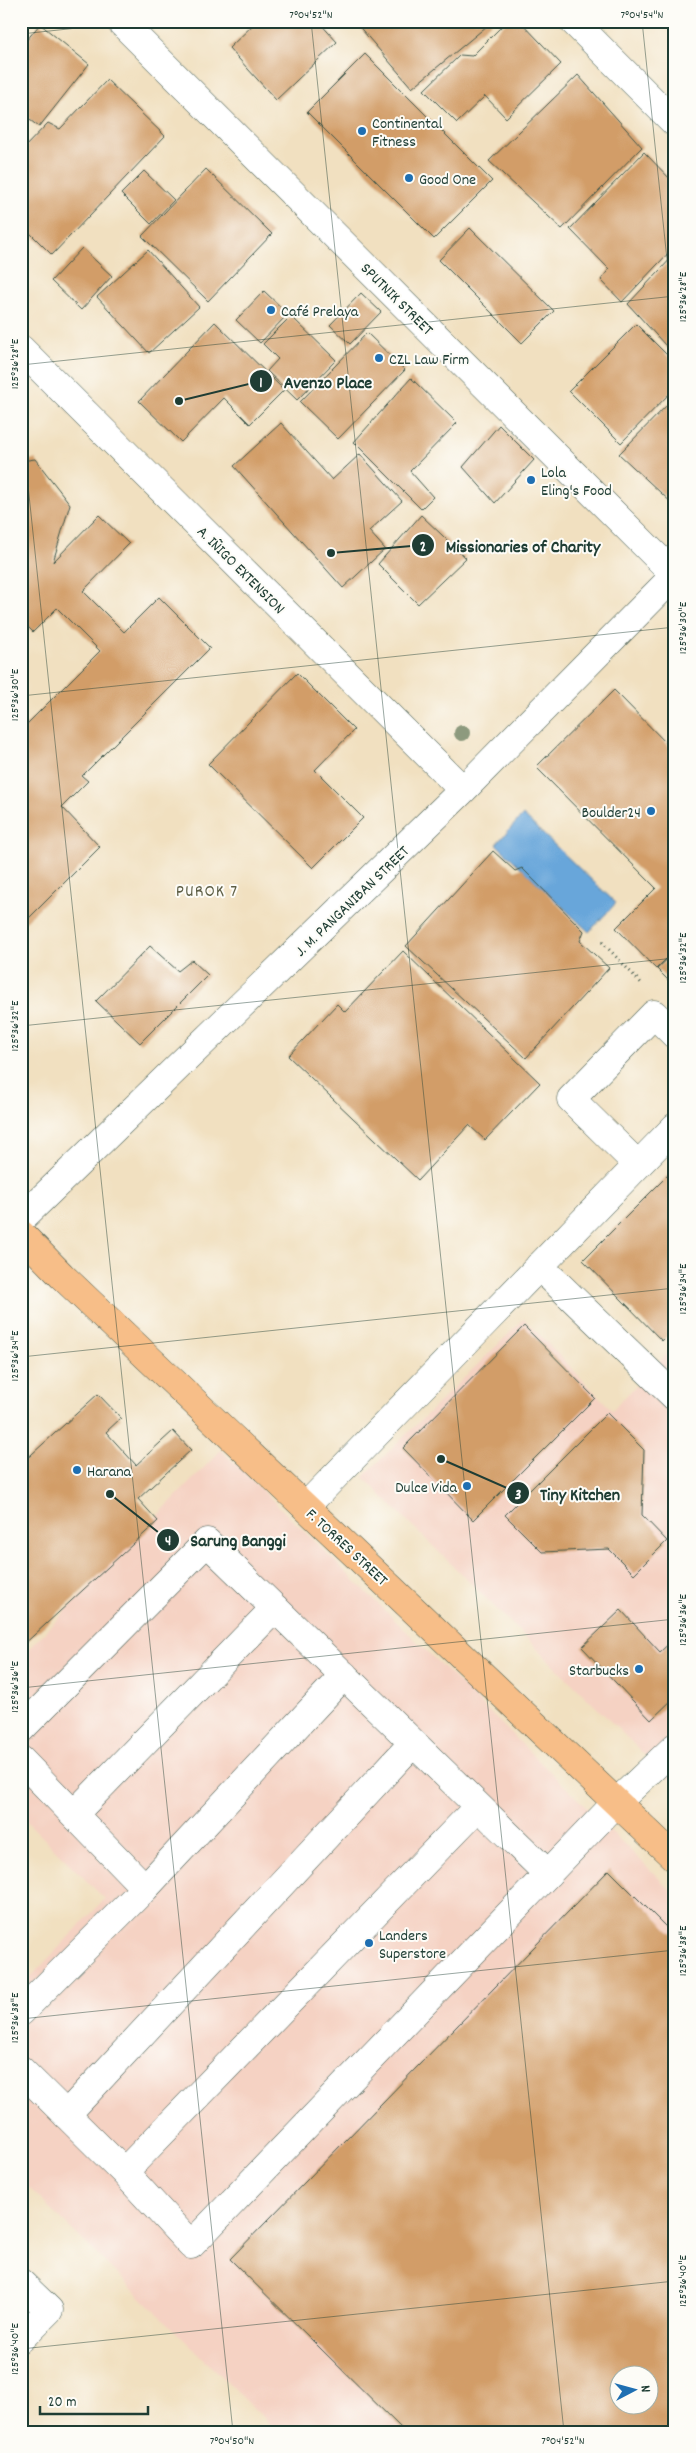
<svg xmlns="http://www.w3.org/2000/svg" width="696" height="2453" viewBox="0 0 696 2453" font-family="Dekko,sans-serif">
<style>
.built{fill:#f5d2c3;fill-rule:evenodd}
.water{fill:#68a6da;stroke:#447287}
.building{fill:#d29d67;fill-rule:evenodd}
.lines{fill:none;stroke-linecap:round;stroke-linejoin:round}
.minor-casing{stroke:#3e5549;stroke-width:29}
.major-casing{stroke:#3e5549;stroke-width:29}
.path{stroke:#3e5549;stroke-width:3;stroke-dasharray:1 4;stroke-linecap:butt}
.minor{stroke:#fff;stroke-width:28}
.major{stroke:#f7be88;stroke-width:28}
.tree{fill:#8d9a7e}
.ticks{fill:none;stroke:#1f3d34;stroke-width:1;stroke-opacity:0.45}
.poi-dot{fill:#1f6fb2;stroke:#fdfcf7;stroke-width:2}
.labels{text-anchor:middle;stroke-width:4;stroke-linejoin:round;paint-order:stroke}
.poi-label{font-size:16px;fill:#1f3d34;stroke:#fdfcf7;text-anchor:start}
.street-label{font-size:16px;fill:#1f3d34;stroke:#fdfcf7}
.neighbourhood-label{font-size:18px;letter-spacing:1px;fill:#5e5f46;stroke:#fdfcf7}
.leader{fill:none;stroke:#1f3d34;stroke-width:2}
.callout-dot{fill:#1f3d34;stroke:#fdfcf7;stroke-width:2}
.mark-label{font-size:15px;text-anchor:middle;font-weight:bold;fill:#fff}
.callout-label{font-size:18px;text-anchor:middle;font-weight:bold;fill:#1f3d34;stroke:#fdfcf7;stroke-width:4;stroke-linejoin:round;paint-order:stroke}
.neatline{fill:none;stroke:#1f3d34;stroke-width:2}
.ticks-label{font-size:12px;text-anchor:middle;fill:#1f3d34}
</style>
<rect width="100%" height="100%" fill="#fdfcf7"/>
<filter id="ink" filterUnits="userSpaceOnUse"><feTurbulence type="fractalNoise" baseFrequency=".02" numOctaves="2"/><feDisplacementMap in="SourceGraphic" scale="10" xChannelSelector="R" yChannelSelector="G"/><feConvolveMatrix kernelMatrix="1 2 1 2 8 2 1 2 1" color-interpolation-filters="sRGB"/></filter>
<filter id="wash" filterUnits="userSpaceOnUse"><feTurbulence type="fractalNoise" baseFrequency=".0096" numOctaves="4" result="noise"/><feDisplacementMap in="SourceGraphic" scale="20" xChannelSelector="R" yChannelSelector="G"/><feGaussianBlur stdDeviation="1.12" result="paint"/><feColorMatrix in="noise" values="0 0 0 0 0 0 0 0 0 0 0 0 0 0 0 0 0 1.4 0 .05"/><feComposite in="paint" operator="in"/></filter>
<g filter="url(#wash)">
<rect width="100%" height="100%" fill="#f1e0c0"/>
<path class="built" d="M524,1319L612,1410L675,1346V1785L363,1477Z
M221,1450L675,1894V2432H278L21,2180V1987L105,1899L21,1816V1657ZM618,2376H648V2406H618Z"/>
<path class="water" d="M523,815L616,903L589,932L496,844Z"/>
<g id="blocks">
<path class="building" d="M257,21H318L337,42L276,100L229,48Z
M357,21H493L412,88L356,23Z
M507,21H520L561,64L506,118L485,96L457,123L424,90L460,55L472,56Z
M40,24L89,64L39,127L21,113V47Z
M365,54L492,181L434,239L307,112Z
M578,75L642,147L562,229L489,161Z
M107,80L165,136L52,255L21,224V151L48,123L60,129Z
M644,152L675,184V246L622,302L601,280L609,269L570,229Z
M206,169L272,234L208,301L142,236Z
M144,171L174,200L151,224L121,194Z
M470,228L554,311L522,343L439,260Z
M82,248L112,276L81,310L51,281Z
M148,250L199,307L149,353L97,297Z
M675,254V356L628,304Z
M264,291L288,314L260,343L236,320Z
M361,293L381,312L350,344L330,325Z
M291,316L336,360L297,400L267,371L278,359L263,344Z
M215,322L284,390L250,424L224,398L181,442L139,401Z
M636,324L675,363V388L621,443L569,391Z
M367,333L405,370L338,439L300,402Z
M411,378L457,423L410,471L433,497L421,509L354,442Z
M675,397V506L619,454Z
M281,423L332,480L360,454L402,501L369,531L385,549L343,588L234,466Z
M499,425L534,460L495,503L463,467Z
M35,459L70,504L53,562L99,515L129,544L83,591L124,632L159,597L210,648L82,776L88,781L62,807L100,847L21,926V730L100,651L57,608L33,632L21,620V461Z
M421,515L466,558L418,604L378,564Z
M297,673L354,730L315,770L363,818L313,868L208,764Z
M614,690L675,752V950L656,969L616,928L656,888L536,767Z
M493,851L515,871L522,868L584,931L580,941L609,968L526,1058L406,946Z
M150,946L178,971L192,960L208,975L140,1043L96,1001Z
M403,951L540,1083L485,1140L469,1125L418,1180L288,1056L337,1004L345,1012Z
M675,952V987L657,969Z
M675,1168V1328L662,1341L583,1260Z
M524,1326L595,1398L473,1520L403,1448Z
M98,1394L121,1418L106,1432L136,1465L173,1431L191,1450L138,1499L158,1521L21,1647V1464Z
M607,1413L644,1450L642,1515L667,1541L634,1574L609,1549L542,1552L505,1515Z
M621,1610L660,1652L675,1638V1697L651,1720L582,1647Z
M609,1870L675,1936V2432H405L230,2259ZM618,2376H648V2406H618Z"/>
</g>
</g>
<g filter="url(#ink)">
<use href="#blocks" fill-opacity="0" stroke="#3e5549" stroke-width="1"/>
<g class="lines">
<g class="minor-casing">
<path id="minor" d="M120,21L675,575
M573,21L675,123
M21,349L463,790
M638,1165L571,1099L654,1014L675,1035
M21,1219L463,790L675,575
M539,1266L675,1397
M306,1506L675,1127
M21,1729L207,1542L548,1874
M21,1760L145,1888
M74,1814L275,1608
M21,2012L145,1888L344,1675
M21,2070L124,2172L191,2245L617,1802L675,1747
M66,2115L413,1743
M124,2172L478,1807
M21,2283L49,2310L21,2338"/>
</g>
<g class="major-casing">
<path id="major" d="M21,1234L62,1276L675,1858"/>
</g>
<path class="path" d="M602,942L643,985"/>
<use href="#minor" class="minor"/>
<use href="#major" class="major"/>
</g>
<circle class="tree" cx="462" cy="733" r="8"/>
</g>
<path class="ticks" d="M311,21L564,2432M642,21L675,336M21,34L143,21M21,365L675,296M21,419L233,2432M21,696L675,627M21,1026L675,958M21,1357L675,1288M21,1688L675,1619M21,2019L675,1950M21,2349L675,2281"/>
<g class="poi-dot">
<circle cx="362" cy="131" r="5"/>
<circle cx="409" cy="178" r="5"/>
<circle cx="271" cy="310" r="5"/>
<circle cx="379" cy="358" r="5"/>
<circle cx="531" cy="480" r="5"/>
<circle cx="651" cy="811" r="5"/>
<circle cx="77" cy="1470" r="5"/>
<circle cx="467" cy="1486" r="5"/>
<circle cx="639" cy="1669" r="5"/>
<circle cx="369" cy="1943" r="5"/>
</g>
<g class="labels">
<g class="poi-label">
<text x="372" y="128">Continental<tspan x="372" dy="18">Fitness</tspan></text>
<text x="419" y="184">Good One</text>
<text x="281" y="316">Café Prelaya</text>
<text x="389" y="364">CZL Law Firm</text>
<text x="541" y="477">Lola<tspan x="541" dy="18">Eling's Food</tspan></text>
<text x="641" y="817" text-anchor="end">Boulder24</text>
<text x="87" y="1476">Harana</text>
<text x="457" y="1492" text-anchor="end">Dulce Vida</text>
<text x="629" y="1675" text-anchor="end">Starbucks</text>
<text x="379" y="1940">Landers<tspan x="379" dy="18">Superstore</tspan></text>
</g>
<g class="street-label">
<text transform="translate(398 298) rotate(45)" y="6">SPUTNIK STREET</text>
<text transform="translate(242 569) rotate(45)" y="6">A. IÑIGO EXTENSION</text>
<text transform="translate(351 900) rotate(-44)" y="6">J. M. PANGANIBAN STREET</text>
<text transform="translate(348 1546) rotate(43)" y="6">F. TORRES STREET</text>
</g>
<g class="neighbourhood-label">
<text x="207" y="896">PUROK 7</text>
</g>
</g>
<path class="leader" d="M179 401L261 381M331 553L423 545M441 1459L518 1493M110 1494L168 1540"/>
<g class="callout-dot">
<circle cx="179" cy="401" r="5"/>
<circle cx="331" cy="553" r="5"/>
<circle cx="441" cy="1459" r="5"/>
<circle cx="110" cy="1494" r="5"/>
<circle cx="261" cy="381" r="12"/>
<circle cx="423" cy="545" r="12"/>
<circle cx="518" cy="1493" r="12"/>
<circle cx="168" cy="1540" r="12"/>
</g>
<g class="mark-label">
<text x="261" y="387">1</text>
<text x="423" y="551">2</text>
<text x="518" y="1499">3</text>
<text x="168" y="1545">4</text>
</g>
<g class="callout-label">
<text x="328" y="388">Avenzo Place</text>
<text x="523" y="552">Missionaries of Charity</text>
<text x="580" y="1500">Tiny Kitchen</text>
<text x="238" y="1546">Sarung Banggi</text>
</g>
<rect width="696" height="2453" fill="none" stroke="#fdfcf7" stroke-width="55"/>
<g transform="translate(634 2390) rotate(84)"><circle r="24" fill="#fdfcf7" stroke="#a4b0a9"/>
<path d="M0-4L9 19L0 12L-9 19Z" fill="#1f6fb2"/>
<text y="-8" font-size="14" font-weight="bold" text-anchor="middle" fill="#1f3d34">N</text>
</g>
<path d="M40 2406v8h108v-8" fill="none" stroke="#1f3d34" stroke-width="2.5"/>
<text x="48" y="2406" font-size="15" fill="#1f3d34" stroke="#fdfcf7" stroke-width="4" paint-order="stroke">20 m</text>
<rect x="28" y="28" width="640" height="2398" class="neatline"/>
<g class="ticks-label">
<text x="311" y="18">7°04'52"N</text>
<text x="642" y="18">7°04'54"N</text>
<text transform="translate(682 297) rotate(-90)" y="4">125°36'28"E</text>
<text transform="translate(14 364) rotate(-90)" y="4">125°36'28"E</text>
<text transform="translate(682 628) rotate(-90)" y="4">125°36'30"E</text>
<text transform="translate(14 695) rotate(-90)" y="4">125°36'30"E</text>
<text transform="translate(682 958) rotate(-90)" y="4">125°36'32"E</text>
<text transform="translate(14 1026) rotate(-90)" y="4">125°36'32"E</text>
<text transform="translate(682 1289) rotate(-90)" y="4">125°36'34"E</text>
<text transform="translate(14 1356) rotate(-90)" y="4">125°36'34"E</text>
<text transform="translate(682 1620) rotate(-90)" y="4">125°36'36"E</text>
<text transform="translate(14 1687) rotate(-90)" y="4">125°36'36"E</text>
<text transform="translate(682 1951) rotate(-90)" y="4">125°36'38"E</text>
<text transform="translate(14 2018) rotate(-90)" y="4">125°36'38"E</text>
<text transform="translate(682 2281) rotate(-90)" y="4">125°36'40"E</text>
<text transform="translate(14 2349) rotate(-90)" y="4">125°36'40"E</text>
<text x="232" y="2444">7°04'50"N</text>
<text x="563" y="2444">7°04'52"N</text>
</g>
</svg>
